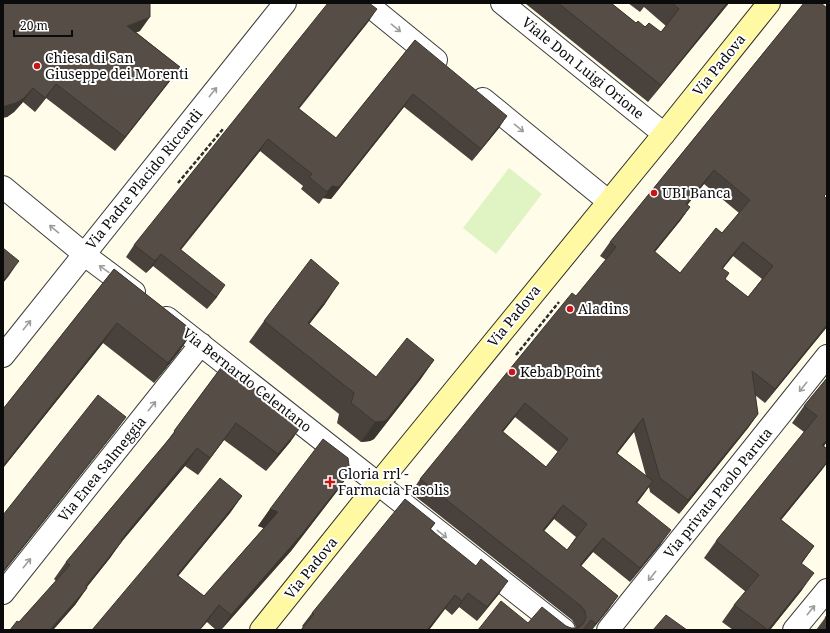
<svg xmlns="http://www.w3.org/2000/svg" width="830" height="633" viewBox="0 0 830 633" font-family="'Noto Serif',serif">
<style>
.pitch{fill:#e0f3c2}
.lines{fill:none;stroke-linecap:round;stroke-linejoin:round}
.street-casing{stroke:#3e3e3e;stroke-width:24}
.secondary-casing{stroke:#2d2d2d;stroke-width:24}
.path{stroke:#2d2d2d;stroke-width:2.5;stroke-dasharray:4 2;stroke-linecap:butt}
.street{stroke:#fff;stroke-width:22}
.secondary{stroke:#fff9a4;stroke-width:22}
.wall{fill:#49423c;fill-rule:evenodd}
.shaded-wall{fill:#3c3631}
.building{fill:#554d46;stroke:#3c3631;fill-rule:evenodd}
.oneway{stroke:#9d9d9d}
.poi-dot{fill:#c81616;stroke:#fff;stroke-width:1.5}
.labels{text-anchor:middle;stroke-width:4;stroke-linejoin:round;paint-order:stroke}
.poi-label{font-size:14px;fill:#0b0b0b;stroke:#fff;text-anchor:start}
.street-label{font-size:14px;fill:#0b0b0b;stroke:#fff}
</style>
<rect width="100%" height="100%" fill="#fffce9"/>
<path class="pitch" d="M509,168L542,194L496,254L463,228Z"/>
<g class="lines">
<g class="street-casing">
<path id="street" d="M366,3L436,60
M502,3L664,134
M483,99L608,201
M3,187L94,262L134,292
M167,318L564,630
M3,356L285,3
M3,593L201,344
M608,630L827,356
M794,630L827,590"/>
</g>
<g class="secondary-casing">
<path id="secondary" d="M261,630L378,484L664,134L769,3"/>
</g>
<path class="path" d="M178,183L223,129
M516,355L559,302"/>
<use href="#street" class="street"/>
<use href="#secondary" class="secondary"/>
</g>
<path class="wall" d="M3,3L140,31L136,32L180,67L170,81L115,151L46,98L35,112L23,102L14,112L7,117Z
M527,3H611L636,23L661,32L666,26L644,7L640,12L628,3H729L648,102L526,4Z
M804,3L825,197L827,327L765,403L755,395L758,414L748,428L679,514L650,492L649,487L637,503L661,544L630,582L593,552L581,566L618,596L608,610L592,630H478L528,623L566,626L571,628H576L575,625L572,620L411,493L420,479L576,296L606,260L600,256L610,242ZM704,184L739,213L722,233L680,273L655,252L680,221L690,207L687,205ZM733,256L762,279L748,297L725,279L723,268ZM515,417L558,452L546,467L503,432ZM634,432L646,476L617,453ZM554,519L576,537L567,550L544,531Z
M369,21L299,109L336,138L415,40L499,128L472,161L404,107L331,199L323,198L319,204L301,189L303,186L260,151L181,250L217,297L207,309L153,266L146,273L126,257L134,245Z
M114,269L193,331L179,352L154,383L103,343L3,468V409Z
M325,304L309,324L376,377L434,360L420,380L374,439L370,441L361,442L337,423L339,414L249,342L264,321Z
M223,365L291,441L266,471L224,440L198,475L185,466L122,541L110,558L87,587V588L75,605L53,630H10L19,622L56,581L54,579L66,562L165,444Z
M827,378V442L824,446L827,449V463L821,471L781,520L814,546L802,563V590L770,630H733L722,622L734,605L746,592L704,558L716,541L804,432L792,423L804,406Z
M338,490L291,551L221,630H216L207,622L92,630L242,496L230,513L178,576L204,596L264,528L258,526L270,509Z
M435,523L431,529L499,594L477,621L459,607L452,615L445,609L429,630H301L303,627L302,626L312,613Z
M827,615V630H816L825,618Z"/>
<path class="shaded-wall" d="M727,3H729L648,102L661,85Z
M377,9L369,21L289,120L298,108Z
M150,17L140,31L117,40L127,26Z
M180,67L170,81L115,151L125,137Z
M56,84L46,98L35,112L45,98Z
M33,88L23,102L14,112L7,117L3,118V107Z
M413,94L404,107L331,199L323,198L319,204L332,186Z
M507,116L499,128L472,161L481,149Z
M268,139L260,151L171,261L180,249Z
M714,170L704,184L677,218L686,204Z
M690,207L680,221L644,265L654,251Z
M743,242L733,256L713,281L722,268Z
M161,254L153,266L146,273L155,261Z
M19,261L8,277L3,283V280Z
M339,283L325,304L294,344L308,323Z
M225,285L217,297L207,309Z
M117,323L103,343L3,468V466Z
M827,325V327L765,403L775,389Z
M193,331L179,352L154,383L168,363Z
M434,360L420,380L374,439L370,441L361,442L375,422Z
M525,403L515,417L492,445L502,431Z
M758,414L748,428L679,514L688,500Z
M126,417L115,432L3,573V571Z
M643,418L634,432L607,467L616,453Z
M236,423L224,440L198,475L210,458Z
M303,424L291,441L266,471L278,454Z
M827,440V442L810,462L822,445Z
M197,448L185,466L109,557L121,540Z
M827,462V463L821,471L768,536L780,519Z
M350,473L338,490L291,551L221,630L231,615Z
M653,481L643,495L627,516L636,502Z
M242,496L230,513L165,592L177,575Z
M563,505L554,519L533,544L543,530Z
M270,509L278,512L266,529L258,526Z
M671,530L661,544L630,582L640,568Z
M603,538L593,552L570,579L580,565Z
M122,541L110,558L74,603L86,586Z
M814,546L802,563H801Z
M814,573L802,590L770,630H768Z
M508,581L499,594L477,621L487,607Z
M87,588L75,605L53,630H50Z
M468,593L459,607L452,615L462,601Z
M455,595L445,609L429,630H427Z
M618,596L608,610L592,630Z
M219,605L207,622L200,630H199Z"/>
<path class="building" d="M3,3H150V17L127,26L180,67L125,137L56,84L45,98L33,88L24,98L16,103L5,106L3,107Z
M328,3H369L377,9L298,108L336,138L415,40L507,116L481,149L413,94L339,187L332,186L327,192L309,177L312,174L268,139L180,249L225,285L216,297L161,254L155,261L134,245Z
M558,3H611L636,23L638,21L645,27L649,23L661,32L679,9L672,3H727L661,85Z
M804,3H821L827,8V193L824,196L827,199V325L775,389L752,371L758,414L688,500L660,478L643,418L616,453L653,481L636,502L671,530L640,568L603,538L580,565L618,596L596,624L591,620L583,630H478L501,601L528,623L542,607L566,626L571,628H578L583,624L586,618L585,611L581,606L420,479L572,293L576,296L616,247L610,242ZM714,170L750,200L722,233L716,228L680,273L654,251L690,207L686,204ZM743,242L773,266L748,297L725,279L729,273L722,268ZM525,403L568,439L546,467L502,431ZM563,505L587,524L567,550L543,530Z
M3,248L19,261L3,280Z
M311,259L339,283L308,323L376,377L407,338L434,360L388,418L385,421L375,422L351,403L354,393L264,321Z
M114,269L193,331L168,363L117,323L3,466V409Z
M223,365L303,424L278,454L236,423L210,458L197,448L121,540L122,541L86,586L87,588L50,630H10L17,621L19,622L70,565L66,562L175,432L174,431Z
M827,378V440L822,445L827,449V462L780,519L814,546L801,563L814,573L768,630L734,605L759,575L716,541L817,416L804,406Z
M98,395L126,417L3,571V515Z
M323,439L348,458L350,473L302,534L231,615L219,605L199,630H92L220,478L242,496L177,575L204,596L278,512L270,509Z
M405,499L435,523L430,529L476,566L481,559L508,581L487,607L468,593L462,601L455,595L427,630H301L314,614L312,613Z
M666,615L687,630H653Z
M827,615V620L825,618Z"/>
<defs><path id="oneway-shaft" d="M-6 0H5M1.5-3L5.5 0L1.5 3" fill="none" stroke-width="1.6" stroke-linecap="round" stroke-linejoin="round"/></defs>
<g class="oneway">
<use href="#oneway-shaft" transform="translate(396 28) rotate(39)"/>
<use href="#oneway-shaft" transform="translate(213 92) rotate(-51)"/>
<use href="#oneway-shaft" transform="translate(519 128) rotate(39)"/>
<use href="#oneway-shaft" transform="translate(54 229) rotate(-140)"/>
<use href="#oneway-shaft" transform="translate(104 269) rotate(-145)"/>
<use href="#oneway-shaft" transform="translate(27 325) rotate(-51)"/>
<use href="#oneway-shaft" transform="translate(803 387) rotate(129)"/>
<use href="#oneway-shaft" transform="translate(152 406) rotate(-51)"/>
<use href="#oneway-shaft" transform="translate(442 534) rotate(38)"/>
<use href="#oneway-shaft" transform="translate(27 563) rotate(-51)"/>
<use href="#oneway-shaft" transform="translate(652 576) rotate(129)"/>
<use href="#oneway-shaft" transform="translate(811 610) rotate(-51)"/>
</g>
<g class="poi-dot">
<circle cx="37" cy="66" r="4"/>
<circle cx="654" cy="193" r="4"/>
<circle cx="570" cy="309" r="4"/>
<circle cx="512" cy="372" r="4"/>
<path d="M328 476h4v4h4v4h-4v4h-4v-4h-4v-4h4z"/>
</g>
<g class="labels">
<g class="poi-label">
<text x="45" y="63">Chiesa di San<tspan x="45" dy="16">Giuseppe dei Morenti</tspan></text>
<text x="662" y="198">UBI Banca</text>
<text x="578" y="314">Aladins</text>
<text x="520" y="377">Kebab Point</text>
<text x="338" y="479">Gloria rrl -<tspan x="338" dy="16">Farmacia Fasolis</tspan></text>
</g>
<g class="street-label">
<text transform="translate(719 65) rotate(-51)" y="5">Via Padova</text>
<text transform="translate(583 68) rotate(39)" y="5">Viale Don Luigi Orione</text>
<text transform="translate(144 179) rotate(-51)" y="5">Via Padre Placido Riccardi</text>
<text transform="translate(514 316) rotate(-51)" y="5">Via Padova</text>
<text transform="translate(247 380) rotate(38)" y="5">Via Bernardo Celentano</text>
<text transform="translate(102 469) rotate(-51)" y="5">Via Enea Salmeggia</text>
<text transform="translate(718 493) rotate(-51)" y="5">Via privata Paolo Paruta</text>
<text transform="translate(311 568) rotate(-51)" y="5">Via Padova</text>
</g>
</g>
<rect width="830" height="633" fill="none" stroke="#0b0b0b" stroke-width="8"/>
<path d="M14 30v6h58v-6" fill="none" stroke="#0b0b0b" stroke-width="2"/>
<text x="20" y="30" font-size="12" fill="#0b0b0b" stroke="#ffffff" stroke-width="3" paint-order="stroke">20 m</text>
</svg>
